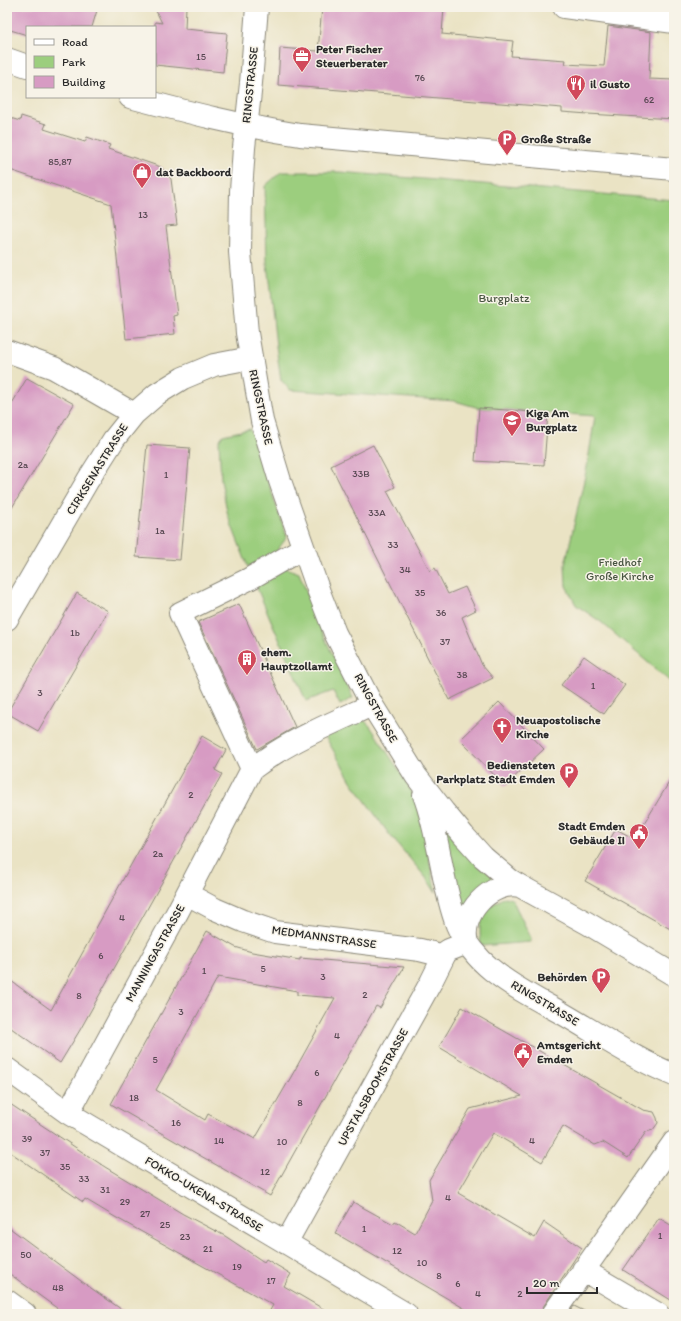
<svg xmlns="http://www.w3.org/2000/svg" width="681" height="1321" viewBox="0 0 681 1321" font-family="Itim,sans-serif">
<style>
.green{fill:#9cce7e;stroke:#647c54}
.building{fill:#d79bc3;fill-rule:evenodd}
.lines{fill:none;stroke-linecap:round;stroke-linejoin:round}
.minor-casing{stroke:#8a8778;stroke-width:24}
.minor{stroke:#fff;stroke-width:22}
.labels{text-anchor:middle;stroke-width:3;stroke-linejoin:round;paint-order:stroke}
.number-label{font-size:10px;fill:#564751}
.poi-label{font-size:12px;font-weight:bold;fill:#2b2b2b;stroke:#f7f3e8;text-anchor:start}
.street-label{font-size:12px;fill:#2b2b2b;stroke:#f7f3e8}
.park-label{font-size:12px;fill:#475440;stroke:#f7f3e8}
</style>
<rect width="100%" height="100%" fill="#f7f3e8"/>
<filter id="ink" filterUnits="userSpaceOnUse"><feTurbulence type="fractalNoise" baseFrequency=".025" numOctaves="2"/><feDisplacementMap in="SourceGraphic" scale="8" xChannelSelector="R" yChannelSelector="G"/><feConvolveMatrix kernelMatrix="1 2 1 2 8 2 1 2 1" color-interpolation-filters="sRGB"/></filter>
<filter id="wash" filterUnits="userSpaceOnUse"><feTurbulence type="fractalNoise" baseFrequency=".012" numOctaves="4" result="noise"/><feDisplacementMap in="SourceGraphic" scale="16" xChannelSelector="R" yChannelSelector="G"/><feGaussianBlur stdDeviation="0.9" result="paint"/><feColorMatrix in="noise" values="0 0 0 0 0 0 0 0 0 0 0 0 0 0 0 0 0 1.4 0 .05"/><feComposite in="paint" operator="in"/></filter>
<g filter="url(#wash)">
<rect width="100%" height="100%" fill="#eae3c4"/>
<path class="green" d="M281,172H340L674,200V685L601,622L576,605L566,586L565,565L587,467L595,416L479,408L455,401L290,390L281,380L276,346L267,263L265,186Z
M250,429L287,537L276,552L248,567L228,516L221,480L219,441L223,435Z
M281,566L299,573L322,632L353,698L340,705L333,691L306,701L256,586Z
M355,721H365L370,726L404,778L418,804L436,893L427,879L389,834L351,781L325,736Z
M440,821L491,872L493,882L463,916Z
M505,897L512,899L531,938V942L481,946C478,919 481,910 505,897Z"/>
<g id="blocks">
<path class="building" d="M7,7H98L92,27H27V35L7,29Z
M154,7H186L185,29L227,33L223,72L155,65V22L162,23Z
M322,7H444L442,34L513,41L511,56L566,60L565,64L604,66L608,26L651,32L649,79L674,80V119L588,114L562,112V108L278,85L280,48L318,51Z
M21,116L46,124L44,129L85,142L87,137L110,145L108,149L161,167L171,179L177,225L166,226L177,315L173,316L175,334L126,339L111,204L7,169V117L20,121Z
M27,378L74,404L7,516V412Z
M479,408L548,413L544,465L475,461Z
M147,445L190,448L180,560L136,557Z
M373,445L395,487L387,491L430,571L435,568L448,594L465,587L476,610L462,617L482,665L493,678L449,700L331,466Z
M77,593L108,611L38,731L7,713Z
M239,604L295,727L257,749L198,622Z
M584,656L625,685L604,714L561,685Z
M499,702L544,749L505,786L460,740Z
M202,736L226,750L215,770L222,774L80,1030L60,1063L7,1025V978L51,1010Z
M674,774V931L585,881L616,829L635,839Z
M207,931L235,947L252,952L300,960V958L404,967L380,1008L376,1006L270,1196L111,1104ZM218,977L297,991V995L335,998L291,1077L255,1139L208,1114L205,1120L156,1090Z
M462,1007L643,1110L654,1112L657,1118L658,1123L655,1127L653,1130L646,1132L628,1158L603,1142L595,1145L563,1126L542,1162L493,1133L458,1193L535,1238L544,1222L582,1248L543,1307L541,1314H474L335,1233L353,1202L393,1224L395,1221L415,1233L432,1201L429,1180L470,1109L522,1096L439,1047Z
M7,1102L105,1167L183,1214L225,1236L264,1262L266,1259L291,1274L284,1286L332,1314H268L273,1305L115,1217L85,1199L83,1202L7,1150Z
M659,1218L674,1227V1302L623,1270Z
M7,1226L81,1281L128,1314H65L7,1272Z
M574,1306L590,1314H568Z"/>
</g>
</g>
<g filter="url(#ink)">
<use href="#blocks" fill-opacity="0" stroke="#8a8778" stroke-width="1"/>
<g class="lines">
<g class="minor-casing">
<path id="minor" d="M257,7L251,83L244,148L241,191L240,252L247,333L262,421L280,481L319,592L335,633L372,705L416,776L444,812L464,836L483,857L510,880L520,886L587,923L674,975
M564,7L674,22
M7,59L27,66
M130,97C187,112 241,126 300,135L674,169
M7,351L54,368L134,414
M7,619L88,480L114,439L134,414L157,394L183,378L214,365L251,358
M252,769C259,764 267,758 275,753C305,734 339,720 372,705
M424,795C440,837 441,883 457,925C464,942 478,959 492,970C514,988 540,1001 565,1015C601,1036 635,1059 674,1075
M187,894L215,909L243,921L275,932L420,950L444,956
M467,943C459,914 491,880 520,886
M7,1069L68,1113L406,1314
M68,1113L178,911L252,769L180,613L249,579L303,548
M286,1243L431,982L446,952L449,950L467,943
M583,1270L658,1314
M7,1301L25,1314
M553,1314L674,1142"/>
</g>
<use href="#minor" class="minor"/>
</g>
</g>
<defs>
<g id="office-pin" transform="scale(1)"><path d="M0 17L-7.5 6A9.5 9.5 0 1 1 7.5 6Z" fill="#d1495b" stroke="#f7f3e8"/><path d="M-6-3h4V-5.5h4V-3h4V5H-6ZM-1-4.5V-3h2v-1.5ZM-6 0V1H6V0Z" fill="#fff"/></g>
<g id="restaurant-pin" transform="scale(1)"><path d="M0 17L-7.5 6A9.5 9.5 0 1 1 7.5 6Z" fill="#d1495b" stroke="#f7f3e8"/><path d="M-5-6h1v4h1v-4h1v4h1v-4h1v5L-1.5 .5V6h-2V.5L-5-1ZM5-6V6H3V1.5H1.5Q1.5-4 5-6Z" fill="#fff"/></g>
<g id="parking-pin" transform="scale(1)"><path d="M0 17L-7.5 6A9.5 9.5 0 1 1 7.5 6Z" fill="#d1495b" stroke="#f7f3e8"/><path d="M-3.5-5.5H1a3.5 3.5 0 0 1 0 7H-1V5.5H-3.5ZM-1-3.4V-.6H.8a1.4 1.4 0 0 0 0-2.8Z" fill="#fff"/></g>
<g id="shop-pin" transform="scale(1)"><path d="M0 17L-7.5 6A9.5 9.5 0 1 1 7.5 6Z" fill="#d1495b" stroke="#f7f3e8"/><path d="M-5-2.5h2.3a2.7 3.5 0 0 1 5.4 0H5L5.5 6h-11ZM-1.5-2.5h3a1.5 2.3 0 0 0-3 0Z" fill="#fff"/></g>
<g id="school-pin" transform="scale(1)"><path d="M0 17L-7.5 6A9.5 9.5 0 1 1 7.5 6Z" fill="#d1495b" stroke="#f7f3e8"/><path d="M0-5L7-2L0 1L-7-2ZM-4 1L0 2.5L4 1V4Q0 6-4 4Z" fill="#fff"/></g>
<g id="building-pin" transform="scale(1)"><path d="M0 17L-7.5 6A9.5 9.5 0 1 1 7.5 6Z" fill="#d1495b" stroke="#f7f3e8"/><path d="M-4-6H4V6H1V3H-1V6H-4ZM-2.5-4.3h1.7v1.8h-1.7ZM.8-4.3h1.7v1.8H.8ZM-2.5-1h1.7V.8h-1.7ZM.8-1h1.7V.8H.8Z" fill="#fff"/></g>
<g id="church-pin" transform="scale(1)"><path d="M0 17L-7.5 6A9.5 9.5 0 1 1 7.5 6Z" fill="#d1495b" stroke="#f7f3e8"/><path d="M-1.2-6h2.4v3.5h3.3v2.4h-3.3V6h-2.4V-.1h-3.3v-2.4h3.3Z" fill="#fff"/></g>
<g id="civic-pin" transform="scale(1)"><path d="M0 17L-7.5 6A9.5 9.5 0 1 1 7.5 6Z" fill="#d1495b" stroke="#f7f3e8"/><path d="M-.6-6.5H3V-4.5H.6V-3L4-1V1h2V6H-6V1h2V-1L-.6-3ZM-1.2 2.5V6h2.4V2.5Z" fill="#fff"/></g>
</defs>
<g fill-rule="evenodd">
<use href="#office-pin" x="302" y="56"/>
<use href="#restaurant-pin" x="576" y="84"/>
<use href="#parking-pin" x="507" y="139"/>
<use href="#shop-pin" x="142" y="172"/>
<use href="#school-pin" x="512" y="420"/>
<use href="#building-pin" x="247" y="659"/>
<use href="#church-pin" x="502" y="727"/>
<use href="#parking-pin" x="569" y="772"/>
<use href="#civic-pin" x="639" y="833"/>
<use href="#parking-pin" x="601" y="977"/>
<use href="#civic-pin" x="523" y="1052"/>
</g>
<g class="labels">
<g class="number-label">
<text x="201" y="60">15</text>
<text x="420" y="81">76</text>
<text x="649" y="103">62</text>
<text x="60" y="165">85,87</text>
<text x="143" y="218">13</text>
<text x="23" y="468">2a</text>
<text x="361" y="477">33B</text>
<text x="166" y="478">1</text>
<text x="377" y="516">33A</text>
<text x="160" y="534">1a</text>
<text x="393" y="548">33</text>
<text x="405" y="573">34</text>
<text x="420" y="596">35</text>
<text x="441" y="616">36</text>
<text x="75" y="636">1b</text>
<text x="445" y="645">37</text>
<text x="462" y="678">38</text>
<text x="593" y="689">1</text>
<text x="40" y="696">3</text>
<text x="191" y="798">2</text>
<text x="158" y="857">2a</text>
<text x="122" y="921">4</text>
<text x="101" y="959">6</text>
<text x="263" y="972">5</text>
<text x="204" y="974">1</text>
<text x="323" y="980">3</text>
<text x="365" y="998">2</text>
<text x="79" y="999">8</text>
<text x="181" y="1015">3</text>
<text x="337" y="1039">4</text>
<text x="155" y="1063">5</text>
<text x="317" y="1076">6</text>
<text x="134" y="1101">18</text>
<text x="300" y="1106">8</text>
<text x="176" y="1126">16</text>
<text x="27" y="1142">39</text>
<text x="219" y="1144">14</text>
<text x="532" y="1144">4</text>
<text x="282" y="1145">10</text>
<text x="45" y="1156">37</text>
<text x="65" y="1170">35</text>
<text x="265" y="1175">12</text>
<text x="84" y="1182">33</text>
<text x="105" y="1193">31</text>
<text x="448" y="1201">4</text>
<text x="125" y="1205">29</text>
<text x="145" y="1217">27</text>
<text x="165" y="1228">25</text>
<text x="364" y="1232">1</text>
<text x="660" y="1239">1</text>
<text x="185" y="1240">23</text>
<text x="208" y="1252">21</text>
<text x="397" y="1254">12</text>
<text x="26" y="1258">50</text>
<text x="422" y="1266">10</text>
<text x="237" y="1270">19</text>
<text x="439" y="1279">8</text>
<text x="271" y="1284">17</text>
<text x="458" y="1287">6</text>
<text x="58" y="1291">48</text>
<text x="478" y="1297">4</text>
<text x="520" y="1297">2</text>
</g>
<g class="poi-label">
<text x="316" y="53">Peter Fischer<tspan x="316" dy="14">Steuerberater</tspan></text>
<text x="590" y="88">il Gusto</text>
<text x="521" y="143">Große Straße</text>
<text x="156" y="176">dat Backboord</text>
<text x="526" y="417">Kiga Am<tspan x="526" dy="14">Burgplatz</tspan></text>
<text x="261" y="656">ehem.<tspan x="261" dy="14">Hauptzollamt</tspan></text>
<text x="516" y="724">Neuapostolische<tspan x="516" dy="14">Kirche</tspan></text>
<text x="555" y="769" text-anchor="end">Bediensteten<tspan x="555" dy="14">Parkplatz Stadt Emden</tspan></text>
<text x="625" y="830" text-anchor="end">Stadt Emden<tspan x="625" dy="14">Gebäude II</tspan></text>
<text x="587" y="981" text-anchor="end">Behörden</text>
<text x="537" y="1049">Amtsgericht<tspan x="537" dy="14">Emden</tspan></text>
</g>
<g class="street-label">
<text transform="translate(250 85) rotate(-84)" y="4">RINGSTRASSE</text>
<text transform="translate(261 407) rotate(78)" y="4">RINGSTRASSE</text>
<text transform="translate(97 469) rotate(-58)" y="4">CIRKSENASTRASSE</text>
<text transform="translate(376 708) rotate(61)" y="4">RINGSTRASSE</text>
<text transform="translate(324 937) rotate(8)" y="4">MEDMANNSTRASSE</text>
<text transform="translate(155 953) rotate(-61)" y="4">MANNINGASTRASSE</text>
<text transform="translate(545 1003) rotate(31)" y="4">RINGSTRASSE</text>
<text transform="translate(373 1087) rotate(-61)" y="4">UPSTALSBOOMSTRASSE</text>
<text transform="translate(204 1194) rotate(31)" y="4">FOKKO-UKENA-STRASSE</text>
</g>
<g class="park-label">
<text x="504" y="302">Burgplatz</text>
<text x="620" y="566">Friedhof<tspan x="620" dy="14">Große Kirche</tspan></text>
</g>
</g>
<rect width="681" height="1321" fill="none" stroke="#f7f3e8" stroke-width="24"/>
<rect x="26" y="26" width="130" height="72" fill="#f7f3e8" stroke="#a5a39c"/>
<rect x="34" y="39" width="20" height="6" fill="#ffffff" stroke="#a5a39c"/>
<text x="62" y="46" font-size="12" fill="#2b2b2b">Road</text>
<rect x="34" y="56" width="20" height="12" fill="#9cce7e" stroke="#a5a39c"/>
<text x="62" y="66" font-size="12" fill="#2b2b2b">Park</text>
<rect x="34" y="76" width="20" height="12" fill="#d79bc3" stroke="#a5a39c"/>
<text x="62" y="86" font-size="12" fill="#2b2b2b">Building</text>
<path d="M527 1287v6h70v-6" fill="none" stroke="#2b2b2b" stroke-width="2"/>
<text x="533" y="1287" font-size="12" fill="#2b2b2b" stroke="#f7f3e8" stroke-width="3" paint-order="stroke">20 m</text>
</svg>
